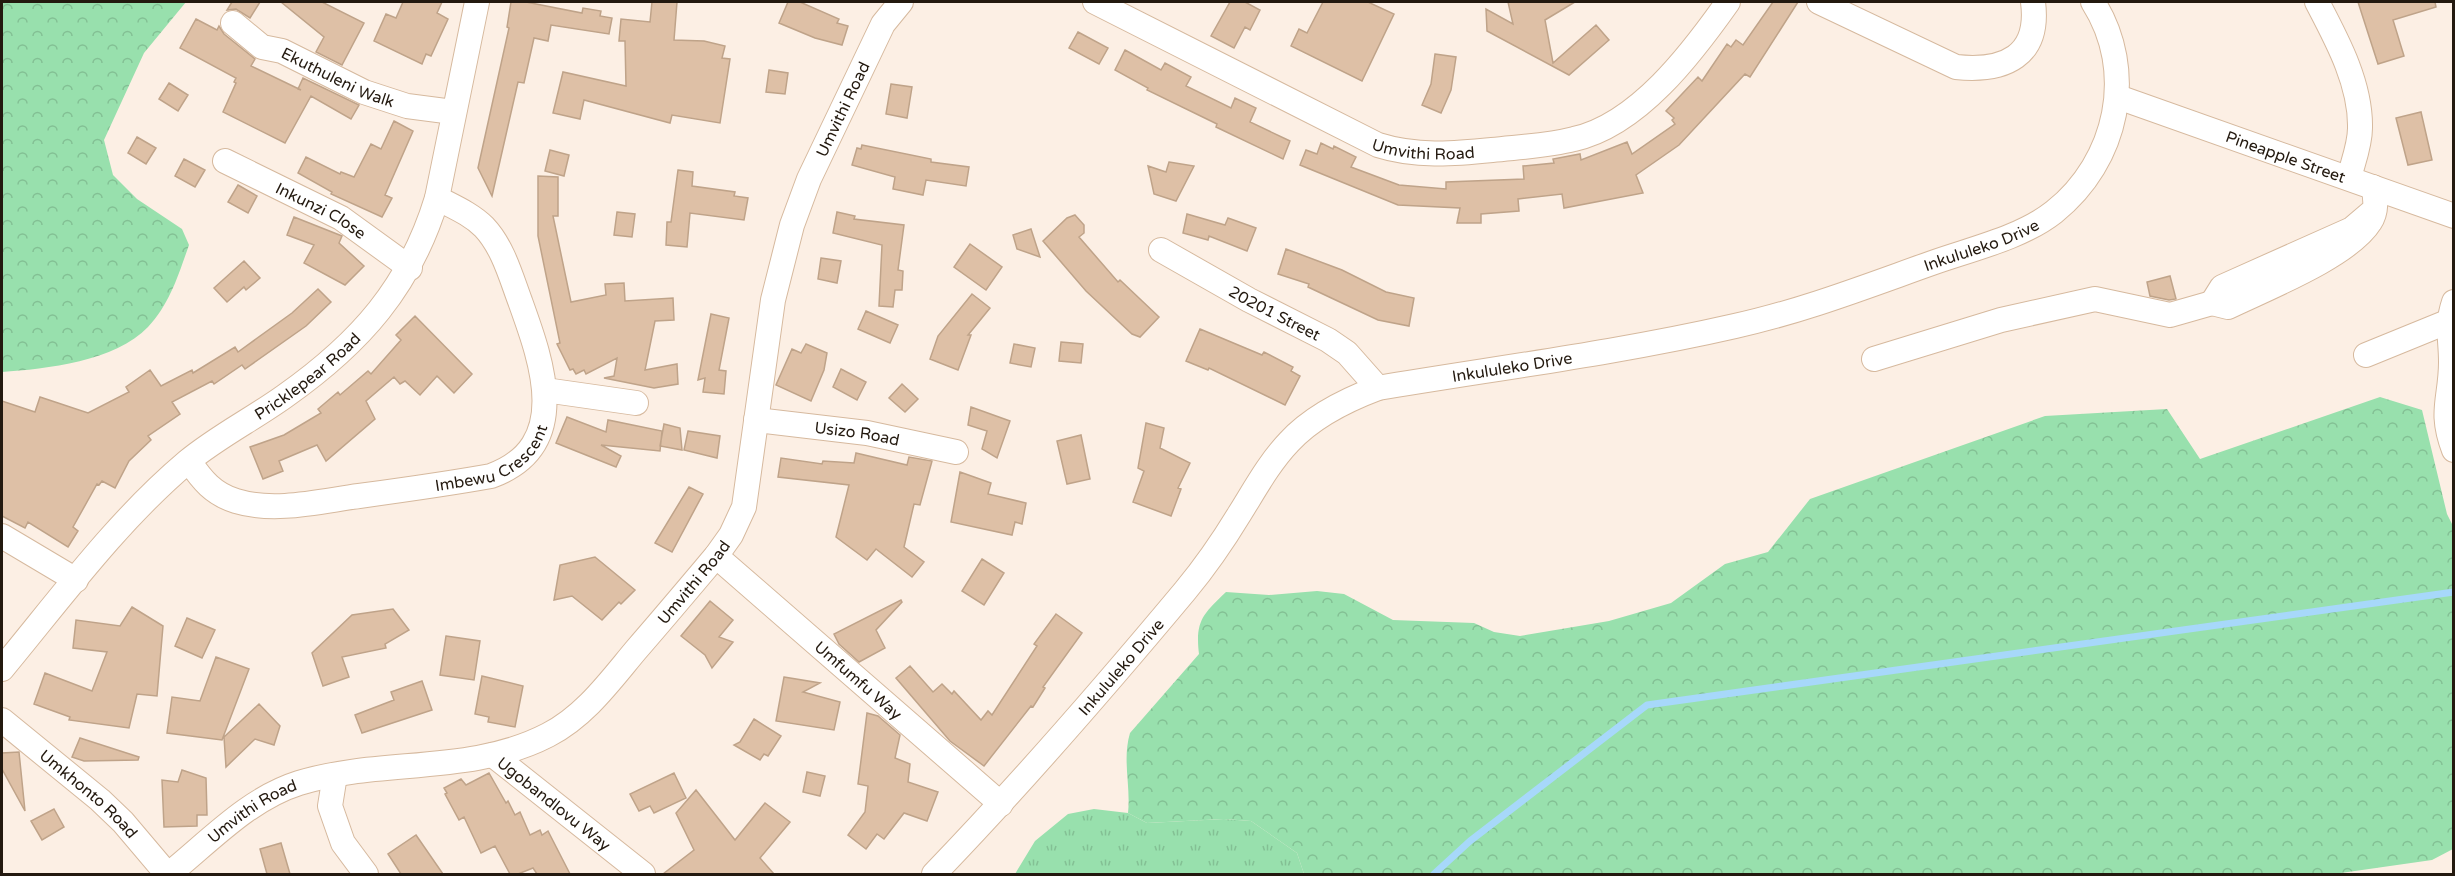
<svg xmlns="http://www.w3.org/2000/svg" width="2455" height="876" viewBox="0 0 2455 876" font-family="'Varela Round',sans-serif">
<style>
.grass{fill:url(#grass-tufts)}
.forest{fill:url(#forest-crowns)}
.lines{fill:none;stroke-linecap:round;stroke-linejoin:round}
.stream{stroke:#a7d8fa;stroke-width:7}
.building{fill:#dec0a6;stroke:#bfa389;stroke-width:1.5}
.minor-casing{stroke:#d6b99e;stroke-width:26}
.minor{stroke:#fff;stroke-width:24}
.labels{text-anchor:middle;stroke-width:5;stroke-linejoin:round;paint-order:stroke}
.street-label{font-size:16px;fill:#23190f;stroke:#fff}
</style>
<defs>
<pattern id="grass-tufts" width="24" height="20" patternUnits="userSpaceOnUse" patternTransform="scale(1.5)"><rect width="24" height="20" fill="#98e0ad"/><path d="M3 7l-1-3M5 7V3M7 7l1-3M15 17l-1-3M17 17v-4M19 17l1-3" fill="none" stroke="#83c094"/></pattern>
<pattern id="forest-crowns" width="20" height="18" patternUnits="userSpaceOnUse" patternTransform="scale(1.5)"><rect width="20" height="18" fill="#98e0ad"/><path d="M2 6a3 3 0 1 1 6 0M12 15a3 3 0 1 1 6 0" fill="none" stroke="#83c094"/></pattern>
</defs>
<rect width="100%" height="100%" fill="#fcefe4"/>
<path class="grass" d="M1094,809L1128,813L1147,823L1224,819L1251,821L1297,853L1304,874H1015L1035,841L1068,814Z"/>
<path class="forest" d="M2,2H186L144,53L104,140L113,175L137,199L182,229L189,245C179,273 170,304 148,327C116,361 46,369 2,372Z
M2380,397L2422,410L2447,514L2453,526V849L2432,860L2334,874H1304L1297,853L1251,821L1224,819L1147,823L1128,813C1131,786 1122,760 1130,733L1199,654C1195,621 1203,614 1226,592L1269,595L1317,591L1344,594L1393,620L1474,623L1494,632L1520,636L1609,621L1671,603L1725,564L1768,552L1810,499L2045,416L2167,409L2200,459Z"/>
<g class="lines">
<path class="stream" d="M1434,874L1470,841L1647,705L2454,592"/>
</g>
<path class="building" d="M232,2H260L250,18L236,9L227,10Z
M281,2H322L364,23L342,65L316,52L324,37Z
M403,2H442L437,13L448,19L431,56L426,54L422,64L374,41L386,14L396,18Z
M511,2H526L582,13L583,8L601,11L600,16L612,18L609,34L551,25L548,41L534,38L524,83L518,82L492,196L478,168L509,28L507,27Z
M652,2H677L674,40L704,41L725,46L722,58L730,59L720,123L672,115L670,123L584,100L580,119L553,113L563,72L626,86L625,41H619L621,19L650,22Z
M788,2H800L839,19L837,23L848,26L842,45L815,38L779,23Z
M1230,2H1245L1260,10L1250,30L1245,27L1234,48L1211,36Z
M1323,2H1368L1394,14L1362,81L1291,46L1299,29L1307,33Z
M1508,2H1575L1545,20L1553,63L1596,25L1609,40L1569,75L1487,31L1486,9L1513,24Z
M1773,2H1798L1750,77L1745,74L1679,145L1636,175L1643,193L1564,208L1562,194L1518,199L1519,211L1481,214V223H1457L1460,208L1398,205L1300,165L1306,150L1317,154L1321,143L1333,149L1334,146L1356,157L1351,167L1399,185L1446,189V182L1524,179L1523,166L1554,163L1553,159L1580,154L1581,160L1627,142L1632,154L1675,124L1672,120L1674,118L1666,111L1698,77L1702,81L1727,44L1731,47L1736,40L1743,45Z
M2358,2H2435L2436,7L2393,20L2404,56L2378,64Z
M196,19L217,30L219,26L224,34L255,59L251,66L301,90L298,89L303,78L359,105L351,119L311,96L285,143L223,112L236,83L234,82L236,78L180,48Z
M1078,32L1108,48L1099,64L1069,48Z
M1125,50L1161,70L1165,63L1191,77L1186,86L1231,108L1235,98L1256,108L1250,122L1290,141L1283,159L1216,127L1217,124L1147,90L1148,88L1115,70Z
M1435,54L1456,57L1451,90L1441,113L1422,105L1431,84Z
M769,70L788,73L785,94L766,92Z
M169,83L188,95L178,111L159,99Z
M891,84L912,87L907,118L886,114Z
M2421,112L2432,160L2408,165L2396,118Z
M394,121L413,131L385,195L392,198L382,217L331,194L332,192L298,173L306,157L340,174L341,172L354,177L371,144L381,149Z
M137,137L156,148L146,164L128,153Z
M862,145L931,159V162L969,167L966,186L926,180L923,195L893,189L895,177L852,165L857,148L861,149Z
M550,150L569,155L564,176L545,171Z
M184,159L205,170L195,187L175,176Z
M1169,162L1194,166L1176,201L1154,194L1148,166L1166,172Z
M678,170L693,172L692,186L735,192L734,196L748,198L744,220L690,213L687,247L666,245L667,222H671Z
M538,176L558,177V216H553L571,302L606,295L605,284L624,283L625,301L673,298L674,320L655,321L645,370L677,364L678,384L654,388L604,378L614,376L617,358L586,374L584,370L576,374L573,369L570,370L557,344L560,343L538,236Z
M238,185L257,196L248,213L228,202Z
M617,212L635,214L632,237L614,235Z
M837,212L855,216L854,219L904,225L898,270L903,271L902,290H895L893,307L879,306L882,245L833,233Z
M1187,214L1225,225L1228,218L1256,228L1247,251L1209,236L1208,240L1183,233Z
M1075,215L1084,225V233L1079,237L1118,282L1120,280L1159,317L1140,337L1132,334L1086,291L1043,241L1067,218Z
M294,217L342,236L339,243L364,266L345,285L304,263L314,245L287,235Z
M1031,229L1040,257L1017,249L1013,235Z
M970,244L1002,267L986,290L954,267Z
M1286,249L1342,270L1386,292L1414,298L1409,326L1378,320L1308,287L1309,284L1278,274Z
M821,258L841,261L837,283L818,279Z
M244,261L260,278L246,290L244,287L227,302L214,288Z
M2170,276L2176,299L2169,300L2150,296L2147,282Z
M318,289L331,302L306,326L245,369L242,365L214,384L212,381L172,402L180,414L148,436L151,440L129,461L115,488L102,481L99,485L97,484L73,527L78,531L68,547L28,522L25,528L2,516V401L35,412L40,397L88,413L129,392L126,387L150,370L161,386L192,370L193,373L235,347L238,352L292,313Z
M972,294L990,308L968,335H971L958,370L930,359L938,336Z
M866,311L898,325L890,343L858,329Z
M711,314L729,318L719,370L726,371L724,394L703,392L705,378L698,380Z
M415,316L472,374L454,393L437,376L420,395L405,381L400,384L394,377L366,401L375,419L326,461L317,445L279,461L283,471L263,479L250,447L284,435L321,413L318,409L338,392L340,395L368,371L371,374L401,340L396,335Z
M1200,329L1262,355L1264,352L1293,367L1291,371L1300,376L1285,405L1209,368L1208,370L1186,361Z
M1061,342L1083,344L1081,363L1059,361Z
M806,344L827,353L824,370L811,401L776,385L792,349L801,353Z
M1014,344L1035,348L1031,367L1010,363Z
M841,369L866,382L857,400L833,387Z
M902,384L918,399L905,412L889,398Z
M971,407L1010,421L997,458L982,449L987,431L968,425Z
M567,417L606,432L608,420L662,431L660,451L601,445L621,456L616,467L556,443Z
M1146,423L1164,428L1160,448L1190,463L1178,488L1181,489L1171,516L1133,502L1144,471L1138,468Z
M664,424L680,428L682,450L660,446Z
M688,431L720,436L717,458L684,450Z
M1081,435L1090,479L1067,484L1057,441Z
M856,453L907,465L909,457L932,461L920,505L914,504L904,547L924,562L912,577L876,549L867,560L836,537L849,485L778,477L781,458L822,464L823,461L854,463Z
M960,472L991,483L988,494L1026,503L1022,524L1015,522L1012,535L951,522Z
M689,487L703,494L672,552L655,543Z
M595,557L635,590L621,604L619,602L602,620L572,596L554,600L560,565Z
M982,559L1004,573L984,605L962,591Z
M901,600L902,602L876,630L885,648L859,662L839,644L834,634Z
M710,601L733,620L719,637L733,642L712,668L705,655L681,636Z
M132,607L163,626L157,696L137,694L129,728L69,720L70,717L34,704L45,673L92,691L107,652L73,648L76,620L120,626Z
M393,609L409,630L385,644L386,648L342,657L349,677L323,686L312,653L352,615Z
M1056,614L1082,633L1043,687L1045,688L1033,707L1031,706L984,766L950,741L896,678L910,666L933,692L942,684L952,694L954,691L981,720L988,711L992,715L1037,646L1034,644Z
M187,618L215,630L202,658L175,646Z
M446,636L480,641L474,680L440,675Z
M216,657L249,669L222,740L167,733L172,697L200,701Z
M482,676L523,686L515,727L488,722L489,717L475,714Z
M784,677L820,683L803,692L840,702L834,730L776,721Z
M422,681L432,710L362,733L355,715L394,700L391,692Z
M259,704L280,726L274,745L255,739L226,767L224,737Z
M867,713L878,716L900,735L895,758L910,764L908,782L938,792L927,821L904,813L884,839L877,834L866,849L848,835L865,812L868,786L858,784Z
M754,719L781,736L768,756L764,754L760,760L734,745L740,742Z
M80,738L139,757L138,760L84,761L72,757Z
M19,752L25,811L2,769V753Z
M182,770L206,778L207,815H197V826L164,827L162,780L178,782Z
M807,772L825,776L820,796L803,792Z
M489,773L506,803L508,801L515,815L520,812L530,835L540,830L542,835L548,831L570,874H537L533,868L518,874H510L495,846L481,853L464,817L459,820L445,794L447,793L444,788L461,779L466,785Z
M674,773L686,798L654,813L650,806L639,811L630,794Z
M696,790L735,840L765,803L790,822L760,858L774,874H663L694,850L676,813Z
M54,809L64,827L42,840L31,821Z
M416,835L443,874H401L388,854Z
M281,843L290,874H267L260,849Z"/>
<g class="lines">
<g class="minor-casing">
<g id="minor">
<path id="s1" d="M1095,2L1378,145C1416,157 1453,154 1492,150C1519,147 1547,146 1574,139C1638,125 1692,53 1728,2"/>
<path d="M1819,2L1956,67C2005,72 2040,56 2033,2"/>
<path d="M2317,2C2337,40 2361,84 2360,128C2360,145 2353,162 2349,178"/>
<path id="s2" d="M233,23L262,47L282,51L364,92L407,106L453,112"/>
<path id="s3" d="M2118,97L2454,216"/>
<path id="s4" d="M225,161L341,218L410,268"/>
<path d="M2372,212L2352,229L2222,287L2212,303L2228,307C2265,289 2349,256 2370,222C2377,212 2376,197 2373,187"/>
<path id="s5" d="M1161,250L1249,300L1328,340L1347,353L1378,388"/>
<path d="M2454,302C2446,326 2451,338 2451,362C2451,399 2439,411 2454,450"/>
<path d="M2366,355L2447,322"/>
<path d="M1874,359L2001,320L2095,299L2170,315L2212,303"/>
<path d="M545,390L636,403"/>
<path id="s6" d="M756,420L867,433L956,452"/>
<path id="s7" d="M189,461C202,480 213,494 236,501C275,513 321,501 359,496C403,490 447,484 491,476C573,446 542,362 520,301C511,277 503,247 484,227C471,214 454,207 437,198"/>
<path d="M2,536L76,580"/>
<path id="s8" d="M716,556L1001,804"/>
<path id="s9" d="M2,669C60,599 117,521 187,462C217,437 253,419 285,396C360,343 410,287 437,198L477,2"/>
<path id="s10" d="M2,720L100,800L123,822L167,874"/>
<path id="s11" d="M493,755L643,874"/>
<path d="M335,775L330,806L343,843L366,874"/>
<path id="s12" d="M169,874C209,842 248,799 299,783C380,758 471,775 548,735C585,716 610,681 636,650C663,619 689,588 716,556L731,535L744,507L773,300L792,225L809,179L883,24L901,2"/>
<path id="s13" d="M934,874C1021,784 1104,688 1185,591C1205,567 1223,541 1240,513C1255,489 1269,463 1289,442C1312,417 1346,400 1378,388C1497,368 1617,353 1735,326C1803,311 1867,286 1932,263C1971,249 2021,238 2054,212C2118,161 2137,71 2093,2"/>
</g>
</g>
<use href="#minor" class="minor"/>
</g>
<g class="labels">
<g class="street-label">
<text dy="6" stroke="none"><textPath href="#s2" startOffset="120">Ekuthuleni Walk</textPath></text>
<text dy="6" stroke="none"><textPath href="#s12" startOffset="1131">Umvithi Road</textPath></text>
<text dy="6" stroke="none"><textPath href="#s1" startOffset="363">Umvithi Road</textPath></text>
<text dy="6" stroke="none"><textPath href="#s3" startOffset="178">Pineapple Street</textPath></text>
<text dy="6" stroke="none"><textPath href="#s4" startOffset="108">Inkunzi Close</textPath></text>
<text dy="6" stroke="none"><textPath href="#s13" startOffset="1287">Inkululeko Drive</textPath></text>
<text dy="6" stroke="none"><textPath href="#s5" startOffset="130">20201 Street</textPath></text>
<text dy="6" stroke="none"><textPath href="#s13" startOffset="801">Inkululeko Drive</textPath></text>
<text dy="6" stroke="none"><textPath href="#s9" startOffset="426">Pricklepear Road</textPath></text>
<text dy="6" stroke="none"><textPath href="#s6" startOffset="102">Usizo Road</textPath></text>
<text dy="6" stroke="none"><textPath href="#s7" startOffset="330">Imbewu Crescent</textPath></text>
<text dy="6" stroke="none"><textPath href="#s12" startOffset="627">Umvithi Road</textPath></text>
<text dy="6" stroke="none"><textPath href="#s13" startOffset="279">Inkululeko Drive</textPath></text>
<text dy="6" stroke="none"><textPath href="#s8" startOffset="189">Umfumfu Way</textPath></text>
<text dy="6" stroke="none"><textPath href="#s10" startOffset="114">Umkhonto Road</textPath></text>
<text dy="6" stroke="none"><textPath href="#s11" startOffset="78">Ugobandlovu Way</textPath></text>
<text dy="6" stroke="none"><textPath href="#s12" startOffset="105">Umvithi Road</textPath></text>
</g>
</g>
<rect width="2455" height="876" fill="none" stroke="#23190f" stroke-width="6"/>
</svg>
